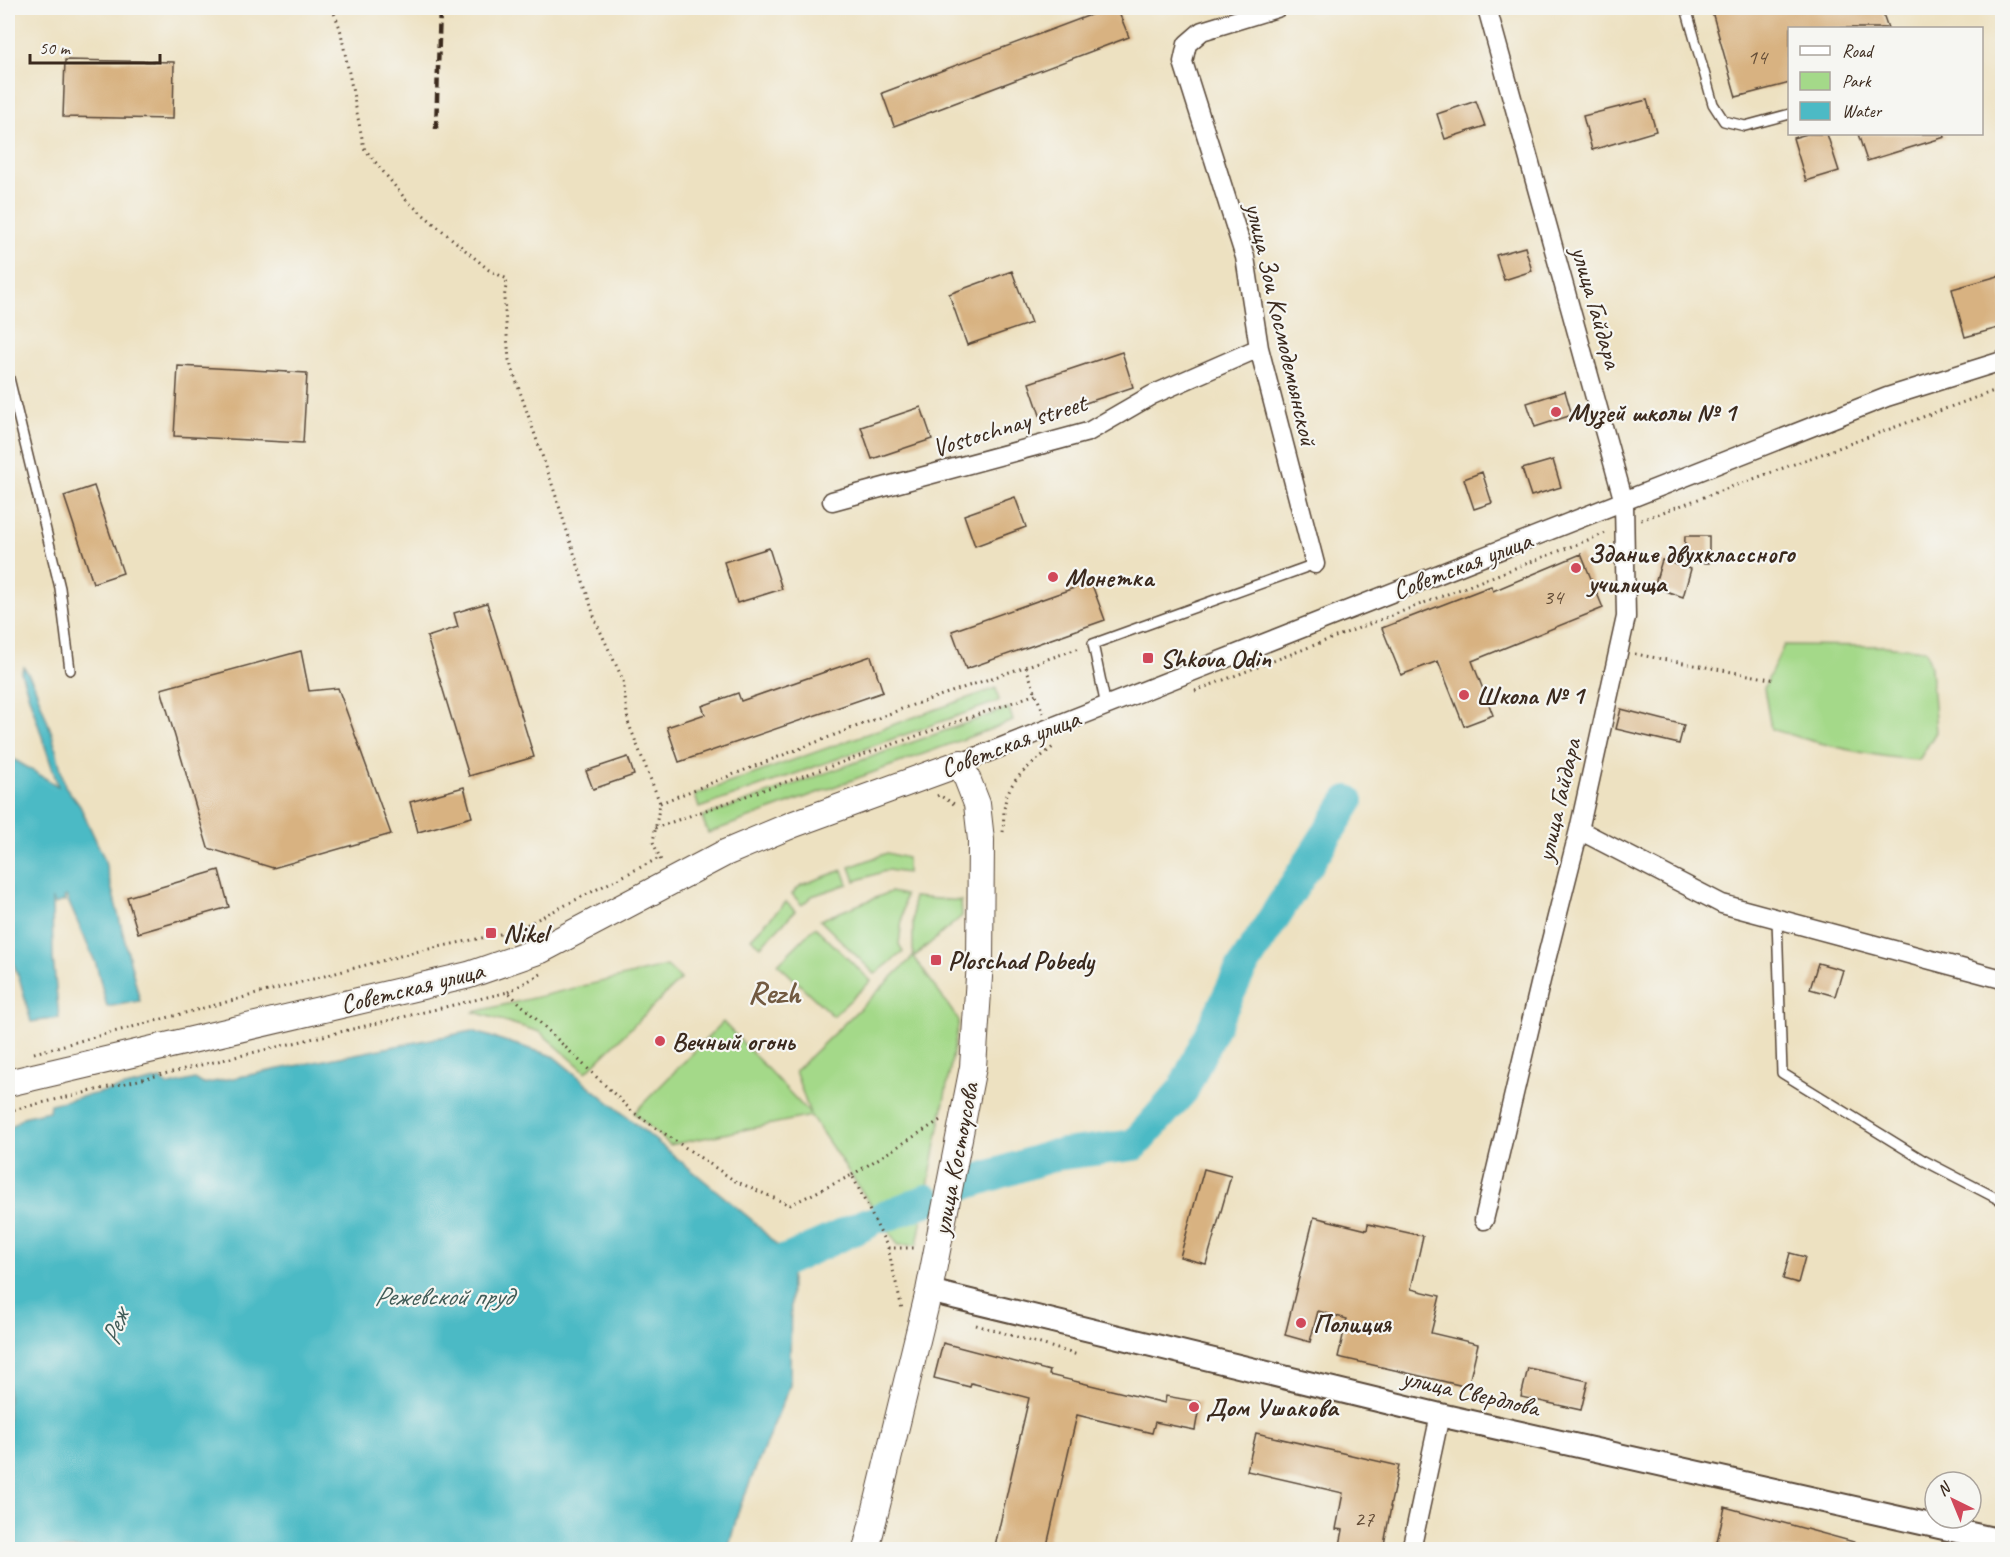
<svg xmlns="http://www.w3.org/2000/svg" width="2010" height="1557" viewBox="0 0 2010 1557" font-family="Caveat,sans-serif">
<style>
.green{fill:#a4d989;stroke:#708254;stroke-width:1.5}
.water{fill:#4cbac5;stroke:#447272;stroke-width:1.5}
.lines{fill:none;stroke-linecap:round;stroke-linejoin:round}
.river{stroke:#4cbac5;stroke-width:32}
.building{fill:#d8b281}
.service-casing{stroke:#564536;stroke-width:12}
.minor-casing{stroke:#564536;stroke-width:21}
.tertiary-casing{stroke:#564536;stroke-width:26}
.secondary-casing{stroke:#564536;stroke-width:28}
.path{stroke:#564536;stroke-width:3;stroke-dasharray:1.5 4.5;stroke-linecap:butt}
.service{stroke:#fff;stroke-width:9}
.minor{stroke:#fff;stroke-width:18}
.tertiary{stroke:#fff;stroke-width:22}
.secondary{stroke:#fff;stroke-width:26}
.rail{stroke:#3b2a1e;stroke-width:4.5;stroke-dasharray:9 4.5;stroke-linecap:butt}
.poi-dot{fill:#d1495b;stroke:#f6f6f2;stroke-width:2}
.labels{text-anchor:middle;stroke-width:4.5;stroke-linejoin:round;paint-order:stroke}
.number-label{font-size:22px;fill:#624c37}
.street-label{font-size:26px;fill:#3b2a1e;stroke:#f6f6f2}
.poi-label{font-size:26px;font-weight:bold;fill:#3b2a1e;stroke:#f6f6f2;text-anchor:start}
.water-label{font-size:27px;font-style:italic;fill:#415c58;stroke:#f6f6f2}
.district-label{font-size:32px;font-weight:bold;fill:#725a41;stroke:#f6f6f2}
</style>
<rect width="100%" height="100%" fill="#f6f6f2"/>
<filter id="ink" filterUnits="userSpaceOnUse"><feTurbulence type="fractalNoise" baseFrequency=".0167" numOctaves="2"/><feDisplacementMap in="SourceGraphic" scale="12" xChannelSelector="R" yChannelSelector="G"/><feConvolveMatrix kernelMatrix="1 2 1 2 8 2 1 2 1" color-interpolation-filters="sRGB"/></filter>
<filter id="wash" filterUnits="userSpaceOnUse"><feTurbulence type="fractalNoise" baseFrequency=".008" numOctaves="4" result="noise"/><feDisplacementMap in="SourceGraphic" scale="24" xChannelSelector="R" yChannelSelector="G"/><feGaussianBlur stdDeviation="1.35" result="paint"/><feColorMatrix in="noise" values="0 0 0 0 0 0 0 0 0 0 0 0 0 0 0 0 0 1.4 0 .05"/><feComposite in="paint" operator="in"/></filter>
<g filter="url(#wash)">
<rect width="100%" height="100%" fill="#ede1c1"/>
<path class="green" d="M1784,645L1884,646L1926,650L1931,668L1936,732L1919,760C1869,757 1819,744 1771,729L1764,688Z
M996,688L999,701L699,808L695,795Z
M1009,708L1013,721L708,833L702,817Z
M887,853L907,858V873L888,870L855,881L850,867Z
M843,870L848,884L812,896L802,905L792,894L801,885Z
M890,892L905,895L899,944L903,952L875,974L820,920Z
M913,897L961,901L962,916L914,957L959,1021L917,1245H898L811,1116L670,1145L634,1113L723,1022L810,1114L795,1071L913,957Z
M786,902L795,911L761,946L751,938Z
M815,927L871,981L833,1016L778,964Z
M667,966L681,979L586,1072L540,1032L474,1012Z"/>
<path class="water" d="M24,667L34,684L52,734L65,786L80,806L104,858L140,1001L107,1007L96,964L66,896L64,897L65,901L55,904L52,900L53,958L59,1018L31,1022L21,984L8,948V745L10,757L58,786L21,672Z
M472,1031L553,1056L752,1220L791,1260L790,1385L739,1509L728,1549H8V1130L23,1117L49,1111L50,1104L160,1079L167,1086L195,1079L203,1084Z"/>
<g class="lines">
<path class="river" d="M965,1184L1055,1155L1134,1145L1183,1090L1240,971L1348,801
M883,1217L927,1200
M747,1271L789,1259L866,1224"/>
</g>
<g id="blocks">
<path class="building" d="M1109,8H1117L1129,37L894,126L882,93Z
M1711,8H1881L1888,28H1790V83L1736,97Z
M65,60L174,62L173,119L63,117Z
M1647,100L1656,131L1592,150L1583,116Z
M1476,101L1485,126L1445,139L1437,114Z
M1807,134H1827L1839,171L1806,181L1793,138Z
M1858,134H1944L1945,137L1867,161Z
M1525,247L1532,271L1504,280L1496,255Z
M1012,271L1031,323L967,345L949,294Z
M2002,275V327L1965,337L1952,289Z
M1122,352L1133,387L1041,418L1029,383Z
M178,366L307,373L303,443L174,436Z
M1565,391L1572,415L1535,427L1527,403Z
M921,407L932,439L872,459L861,427Z
M1553,460L1561,487L1531,496L1522,469Z
M1482,472L1492,503L1474,509L1464,479Z
M94,486L123,573L93,583L64,496Z
M1015,497L1026,527L975,546L964,515Z
M1685,536H1709V563L1684,562Z
M769,548L782,589L737,603L724,562Z
M1581,554L1603,608L1472,661L1493,715L1464,726L1438,661L1401,675L1382,628L1491,586L1493,591Z
M1662,560L1691,569L1683,597L1654,587Z
M1091,582L1105,620L966,669L952,631Z
M487,603L534,757L469,776L427,637L458,627L454,613Z
M301,651L309,691L338,688L391,834L273,868L208,848L161,689Z
M871,656L883,692L679,762L667,727L705,714L702,706L738,693L741,701Z
M1621,709L1684,725L1679,744L1616,729Z
M628,757L634,775L593,789L586,771Z
M464,787L472,817L418,832L410,802Z
M219,870L229,907L138,933L127,897Z
M1818,963L1843,970L1835,996L1810,989Z
M1204,1169L1231,1176L1206,1264L1180,1257Z
M1314,1217L1367,1230L1368,1224L1423,1236L1411,1289L1440,1296L1431,1333L1478,1344L1468,1387L1338,1357L1347,1319L1318,1311L1310,1342L1285,1335Z
M1790,1253L1805,1257L1798,1283L1783,1279Z
M943,1343L1050,1371L1049,1375L1165,1403L1166,1396L1200,1402L1195,1430L1155,1422L1152,1433L1077,1415L1046,1550H994L1029,1398L971,1383L970,1387L934,1378Z
M1528,1368L1588,1381L1581,1410L1521,1397Z
M1256,1433L1399,1466L1390,1507H1391L1383,1550H1339L1343,1530L1336,1529L1343,1493L1247,1471Z
M1725,1507L1865,1545L1864,1550H1715Z"/>
</g>
</g>
<g filter="url(#ink)">
<use href="#blocks" fill-opacity="0" stroke="#564536" stroke-width="1.5"/>
<g class="lines">
<g class="service-casing">
<path id="service" d="M1686,8L1713,104L1724,121L1745,126L1790,114
M8,374L60,588L70,670
M1106,706L1093,644L1315,564
M1777,919L1782,1073L1923,1160L2002,1201"/>
</g>
<g class="minor-casing">
<path id="minor" d="M1277,8L1202,31L1187,44L1183,62L1245,257L1259,348L1315,564
M832,501L1088,432L1152,395L1259,348
M961,763L1887,397L2002,361
M1579,830L1722,904L2002,979
M1484,1220L1542,976L1579,830L1626,617L1624,502L1487,8
M1411,1550L1440,1415"/>
</g>
<g class="tertiary-casing">
<path id="tertiary" d="M929,1291L1440,1415L2002,1541"/>
</g>
<g class="secondary-casing">
<path id="secondary" d="M8,1083L469,975L541,950L725,853L794,824L961,763L977,804L981,840L980,962L973,1067L929,1291L866,1550"/>
</g>
<path class="path" d="M332,8L340,28L364,148L407,201L489,270L507,279L504,299L509,360L552,484L596,622L623,680L628,722L660,803L653,842L662,863
M1641,520L2002,388
M1635,654L1776,680
M1026,667L1043,713
M1195,691L1606,533
M937,796L939,795L954,804
M660,803L904,708L1080,648
M655,828L1036,694
M1003,832C1004,822 1003,809 1006,799C1011,777 1036,761 1053,747
M508,992L541,974
M34,1053L415,952L514,931L659,858
M8,1111L508,992L634,1113L735,1181L790,1205L852,1175L888,1248L902,1309
M852,1175L942,1119
M888,1248H916
M976,1325L1078,1355"/>
<use href="#service" class="service"/>
<use href="#minor" class="minor"/>
<use href="#tertiary" class="tertiary"/>
<use href="#secondary" class="secondary"/>
<path class="rail" d="M436,129L440,8"/>
</g>
</g>
<g class="poi-dot">
<circle cx="1556" cy="412" r="6"/>
<circle cx="1576" cy="568" r="6"/>
<circle cx="1053" cy="577" r="6"/>
<rect x="1142" y="652" width="12" height="12" rx="3"/>
<circle cx="1464" cy="695" r="6"/>
<rect x="485" y="927" width="12" height="12" rx="3"/>
<rect x="930" y="954" width="12" height="12" rx="3"/>
<circle cx="660" cy="1041" r="6"/>
<circle cx="1301" cy="1323" r="6"/>
<circle cx="1194" cy="1407" r="6"/>
</g>
<g class="labels">
<g class="number-label">
<text x="1757" y="64">14</text>
<text x="1553" y="604">34</text>
<text x="1364" y="1526">27</text>
</g>
<g class="street-label">
<text transform="translate(1597 307) rotate(74)" y="9">улица Гайдара</text>
<text transform="translate(1282 324) rotate(77)" y="9">улица Зои Космодемьянской</text>
<text transform="translate(1009 425) rotate(-17)" y="9">Vostochnay street</text>
<text transform="translate(1462 565) rotate(-21)" y="9">Советская улица</text>
<text transform="translate(1010 743) rotate(-21)" y="9">Советская улица</text>
<text transform="translate(1558 800) rotate(-77)" y="9">улица Гайдара</text>
<text transform="translate(412 987) rotate(-14)" y="9">Советская улица</text>
<text transform="translate(955 1159) rotate(-79)" y="9">улица Костоусова</text>
<text transform="translate(1471 1392) rotate(13)" y="9">улица Свердлова</text>
</g>
<g class="poi-label">
<text x="1568" y="421">Музей школы № 1</text>
<text x="1588" y="562">Здание двухклассного<tspan x="1588" dy="30">училища</tspan></text>
<text x="1065" y="586">Монетка</text>
<text x="1160" y="667">Shkova Odin</text>
<text x="1476" y="704">Школа № 1</text>
<text x="503" y="942">Nikel</text>
<text x="948" y="969">Ploschad Pobedy</text>
<text x="672" y="1050">Вечный огонь</text>
<text x="1313" y="1332">Полиция</text>
<text x="1206" y="1416">Дом Ушакова</text>
</g>
<g class="water-label">
<text x="443" y="1305">Режевской пруд</text>
<text transform="translate(115 1327) rotate(-72)" y="9">Реж</text>
</g>
<g class="district-label">
<text x="774" y="1003">Rezh</text>
</g>
</g>
<rect width="2010" height="1557" fill="none" stroke="#f6f6f2" stroke-width="30"/>
<rect x="1788" y="27" width="195" height="108" fill="#f6f6f2" stroke="#aba49d" stroke-width="1.5"/>
<rect x="1800" y="46" width="30" height="9" fill="#ffffff" stroke="#aba49d" stroke-width="1.5"/>
<text x="1842" y="57" font-size="18" fill="#3b2a1e">Road</text>
<rect x="1800" y="72" width="30" height="18" fill="#a4d989" stroke="#aba49d" stroke-width="1.5"/>
<text x="1842" y="87" font-size="18" fill="#3b2a1e">Park</text>
<rect x="1800" y="102" width="30" height="18" fill="#4cbac5" stroke="#aba49d" stroke-width="1.5"/>
<text x="1842" y="117" font-size="18" fill="#3b2a1e">Water</text>
<g transform="translate(1953 1500) rotate(317)"><circle r="28" fill="#f6f6f2" stroke="#aba49d" stroke-width="1.5"/>
<path d="M0-4.5L10 22L0 15L-10 22Z" fill="#d1495b"/>
<text y="-9" font-size="16" font-weight="bold" text-anchor="middle" fill="#3b2a1e">N</text>
</g>
<path d="M30 54v9h130v-9" fill="none" stroke="#3b2a1e" stroke-width="3"/>
<text x="39" y="54" font-size="18" fill="#3b2a1e" stroke="#f6f6f2" stroke-width="4.5" paint-order="stroke">50 m</text>
</svg>
